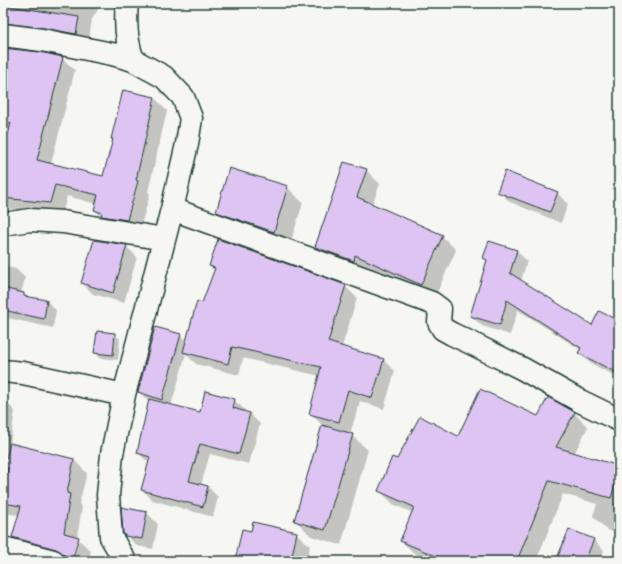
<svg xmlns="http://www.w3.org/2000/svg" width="622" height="564" viewBox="0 0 622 564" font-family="'Comic Neue',sans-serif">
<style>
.shadow{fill:#0003}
.building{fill:#dec4f3;stroke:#1f3d34}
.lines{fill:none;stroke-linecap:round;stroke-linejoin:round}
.minor-casing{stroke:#1f3d34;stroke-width:25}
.minor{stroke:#f6f6f2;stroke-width:22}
</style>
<rect width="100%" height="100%" fill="#f6f6f2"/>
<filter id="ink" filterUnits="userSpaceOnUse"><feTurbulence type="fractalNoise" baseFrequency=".025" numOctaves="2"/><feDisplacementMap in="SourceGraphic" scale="8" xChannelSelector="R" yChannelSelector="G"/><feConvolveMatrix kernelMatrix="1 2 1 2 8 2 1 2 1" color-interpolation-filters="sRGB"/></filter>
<g filter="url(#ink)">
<path class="shadow" d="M3,3H102L92,19L88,46L3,45Z
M543,3H553L551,7Z
M3,49L62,58L75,70L51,164L104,177L114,140L112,139L123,91L155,98L167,111L148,192L150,194L139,232L107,222L95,210L96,204L67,196L62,215L3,208Z
M366,170L380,184L372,205L442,236L456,250L435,297L369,268L367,274L330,261L316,247Z
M287,187L303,203L289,247L233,227L217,211Z
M499,191L557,193L568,204L561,223L510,202Z
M490,242L517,251L527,261L521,281L592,327L619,322V378L590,363L579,353L581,350L518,310L510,335L482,326L471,316L488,262L484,258Z
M126,246L137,257L124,303L93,294L82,283Z
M3,266L16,269L25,278L21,294L27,297L47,301L56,310L53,328L3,317Z
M210,266L345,286L357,298L342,347L383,360L395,371L384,409L360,401L350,434L368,450L341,545L311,536L295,520L322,425L310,413L320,376L243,358L239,375L196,364L186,354L171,406L201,413L234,400L245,410L244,412L250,414L260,424L249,464L210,454L201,485L208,487L218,497L213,517L152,500L142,489L149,463L138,453L150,401L147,400L139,392L180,335L187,342L215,271Z
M115,334L120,339L118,360L100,358L95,352Z
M3,399L15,411L10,444L74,460L87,473L79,504L82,507L77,538L91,551L88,561H73L79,541L77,540L71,561H66L25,550L13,537L19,515L3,513Z
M574,413L588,427L574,454L619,467V534L607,530L593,516L597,504L563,494L536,561H431L415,554L401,541L413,513L393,504L379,490L398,460L458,438L538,418Z
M147,513L158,524L153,549L137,546L126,535Z
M252,532L296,533L310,546L307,561H236Z
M594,540L604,551L600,561H557Z"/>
<path class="building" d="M3,5L79,17L76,34L44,28L3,23Z
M3,48L40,52L63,57L37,160L103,176L113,139H111L123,90L155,97L136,180L138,181L127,220L101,216L102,213L94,210L98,195L55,185L50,203L3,198V153L11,123L3,121Z
M344,162L367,169L357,197L443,235L421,285L355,255L354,261L315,247Z
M229,168L288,186L274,232L216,212Z
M505,171L558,192L550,212L497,192Z
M218,239L346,285L328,342L384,359L372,398L348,390L339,422L309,414L321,367L232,347L228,364L183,352L197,301L202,303L215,268L209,266Z
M94,240L127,245L113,293L81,283Z
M489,241L517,250L510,273L592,325L599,311L619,321V374L578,353L581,348L507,300L500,325L470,316L487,260L483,258Z
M3,288L24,293V296L47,300L44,319L3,310Z
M155,327L181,334L162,400L138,392Z
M97,331L115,333L113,355L94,353Z
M480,389L538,416L548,397L575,412L556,447L619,466V471L611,498L549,481L517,561H448L400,541L414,507L378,491L392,457L397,459L420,416L458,436Z
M205,391L235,399L233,408L250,413L239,454L200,444L189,481L208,486L203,507L141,490L150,457L137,453L149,399L200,412Z
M322,425L353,434L325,530L294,521Z
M10,443L74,459L67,493L70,494L64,533L79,537L73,558L64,555L61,552L56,549L12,537L21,506L3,503L8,468L4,467Z
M121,507L147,512L142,539L125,536L123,533Z
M253,522L297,532L291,561H235L242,529L251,531Z
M569,529L594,539L585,561H556Z"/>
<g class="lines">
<g class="minor-casing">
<path id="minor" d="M3,35L42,40L112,54L133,60
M172,209L432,303L440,309L439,322L443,329L452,334L471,343L523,369L580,401L619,420
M3,224L30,220L63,222L164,239
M3,371L23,373L124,395
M3,548L53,561
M125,561L111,537L108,495L112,454L124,395L172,209L187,144L191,118L183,97L164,77L133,60C126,41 125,23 127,3"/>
</g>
<use href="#minor" class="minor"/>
</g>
</g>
<rect width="622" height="564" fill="none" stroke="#f6f6f2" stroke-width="16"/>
<rect x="8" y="8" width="606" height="548" fill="none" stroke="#1f3d34" stroke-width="1.5" filter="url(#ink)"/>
</svg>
